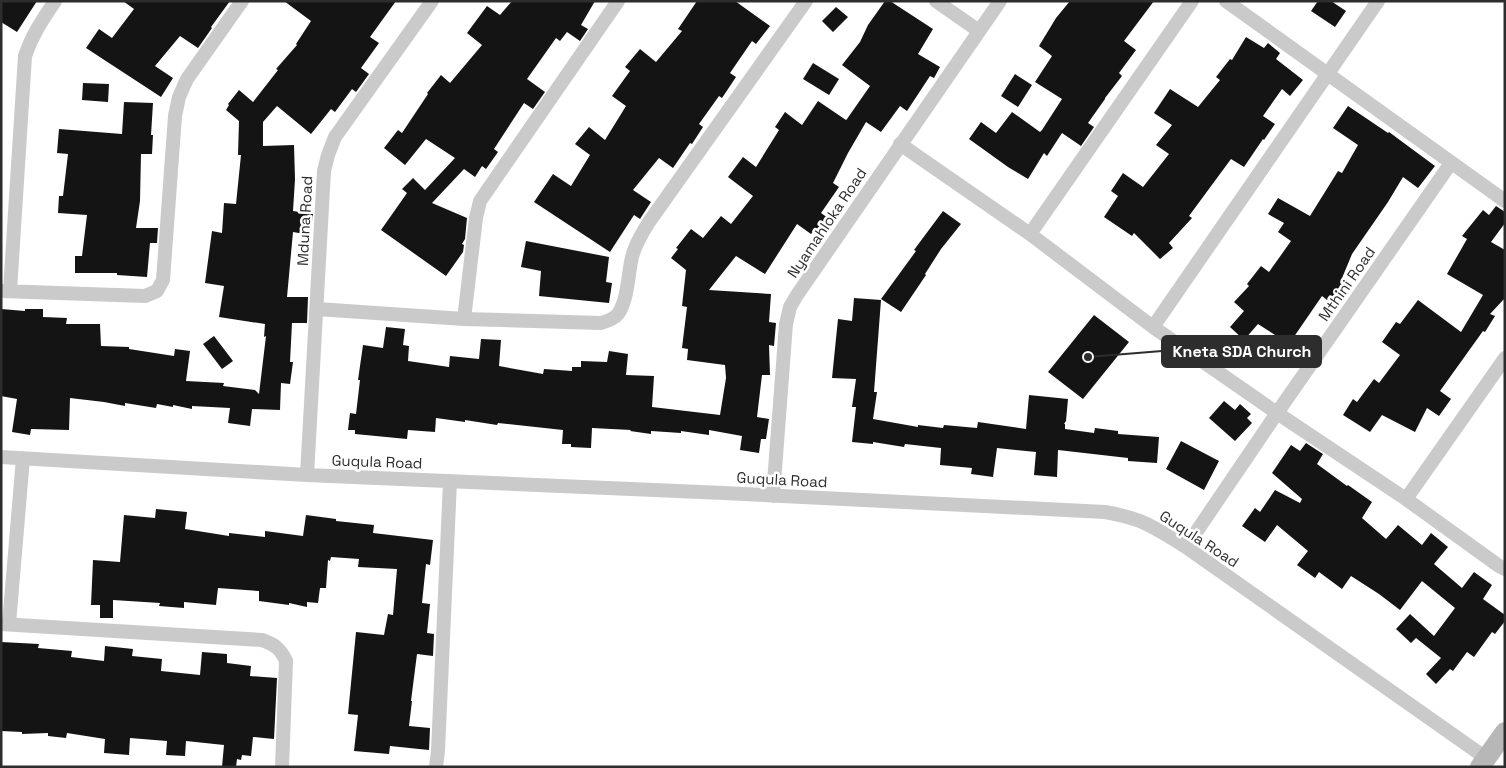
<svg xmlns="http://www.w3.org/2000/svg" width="1506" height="768" viewBox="0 0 1506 768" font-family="'Space Grotesk',sans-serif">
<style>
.building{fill:#141414}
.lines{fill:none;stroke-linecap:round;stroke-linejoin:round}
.street{stroke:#cacaca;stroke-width:14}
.secondary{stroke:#b7b7b7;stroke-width:20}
.labels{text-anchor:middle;stroke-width:5;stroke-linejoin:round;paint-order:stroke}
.street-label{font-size:15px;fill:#2d2d2d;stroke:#fff}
.leader{fill:none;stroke:#2d2d2d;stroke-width:2}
.callout-dot{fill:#2d2d2d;stroke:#fff;stroke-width:2}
.callout{fill:#2d2d2d;stroke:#2d2d2d;stroke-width:2}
.callout-label{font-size:16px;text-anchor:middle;font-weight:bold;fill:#fff}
</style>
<rect width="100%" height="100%" fill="#fff"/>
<path class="building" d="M1,1H37L17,32L1,22Z
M123,1H230L211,27L212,28L198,48L180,36L155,66L173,78L161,97L86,48L99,29L112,38L134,9Z
M284,1H396L370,37L379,43L361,68L369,74L356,92L352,89L335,112L331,109L311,134L277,106L263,122V146L294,145L295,179L293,211L313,214L310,235L293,232L287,297H308L307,323H292L290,362H293L290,384L281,383L280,410L252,409L250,426L228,423L230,408L192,406V409L173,405V407L157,404L156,408L125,403V406L104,402L70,398L69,430L31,429L30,435L12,432L17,399L1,396V309L25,311V309H43V317L67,318L66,324H100L101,346L129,347V349L174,356L175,349L190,351L186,381L224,383L223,386L255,390L259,394L266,336L264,337L265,324L219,317L224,286L205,283L212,231L222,233L224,203L236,204L241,155H238L239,121L226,110L229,105L228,104L239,90L253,102L278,70L276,69L297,45L296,44L311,21Z
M512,1H595L581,25L588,29L580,41L567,32L560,41L556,38L527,79L545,92L533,109L524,103L494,149L498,152L486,169L482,166L475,177L464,169L432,203L467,218L465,239L462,244L464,245L463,252L446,276L381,230L407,193L402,189L413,178L425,190L455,158L426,139L405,165L384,148L398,130L402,133L428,94L427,93L441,75L450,83L482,45L467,33L487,6L500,15Z
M697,1H735L770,26L756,44L752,41L730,73L736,77L722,98L719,96L699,124L703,127L692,144L690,143L673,168L659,158L633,190L651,202L640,219L634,215L610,252L534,202L553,174L571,186L590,155L575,144L589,127L605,140L626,106L612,96L630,71L625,67L640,49L656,62L682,31L678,29Z
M885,1H890L933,29L918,54L940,67L934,78L930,76L907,111L900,106L881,132L866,122L848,153L833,183L839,187L821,213L828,218L819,231L816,228L811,234L797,224L765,274L736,256L709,290L771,294L769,322L776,323L774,346L769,345L770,375H762L757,417L769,419L766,439H761L759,453L740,450L742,436L709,430V435L681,431V433L651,431V434L630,431L631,430L592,428L591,448L571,447V444H562L563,430L498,423L497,425L465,420V422L436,418L435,432L408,430L407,439L355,434V430H348L350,413L356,414L360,380H358L363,345L383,348L386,327L405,329L403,345L409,346L408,361L449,367L450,356L479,359L481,339L501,340L499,366L543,374L544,369L572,371V367H581V361L607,362L609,351L628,354L626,375L654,376L652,407L720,415L726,378L725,365L687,360L688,349L682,348L687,307L682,306L686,270L671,258L678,249L676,248L691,229L703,238L721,216L731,224L753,196L728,177L743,157L756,167L779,130L775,127L785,112L802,125L818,101L846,120L847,119L870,86L842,65L860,42L868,25Z
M1070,1H1154L1124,41L1136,50L1119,73L1122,76L1105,98V99L1088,123L1094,127L1081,146L1062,133L1047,156L1044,153L1028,179L1008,167L969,139L981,122L996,133L1012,112L1040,132L1042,130L1062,99L1035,82L1052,56L1039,46L1056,18Z
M1318,1H1331L1346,11L1335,27L1311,11Z
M836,7L848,17L833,32L822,21Z
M1246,37L1264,48L1268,43L1280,53L1276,59L1303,80L1290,96L1282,89L1263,116L1275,124L1264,140L1263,139L1244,167L1231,159L1189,216L1192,218L1169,243L1173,248L1160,259L1134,233L1132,236L1104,217L1118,196L1111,191L1123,173L1143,187L1169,154L1156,145L1172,125L1154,113L1170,89L1198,107L1220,80L1216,77L1230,59L1232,60Z
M813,63L839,79L829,95L803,79Z
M1015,74L1032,85L1018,107L1001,96Z
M83,83L109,84L108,102L82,100Z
M124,102L153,103L151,135H153L152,154H141L140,201L136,228H158L157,243H150L147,277L117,275V273H75V256H82L87,215L58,213L59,196H63L68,154L57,153L59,129L122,134Z
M1348,106L1388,133L1389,132L1435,166L1418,188L1403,177L1388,202L1352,254L1340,283L1345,287L1332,304L1322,296L1289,344L1258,324L1244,340L1230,327L1244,311L1234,302L1249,286L1247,284L1261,266L1269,272L1291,241L1278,232L1284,223L1268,214L1278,198L1310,216L1338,171L1342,173L1358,145L1333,128Z
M1496,206L1505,212V223L1491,242L1505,250V298L1490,314L1495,316L1485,332L1483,331L1440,391L1451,399L1439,416L1427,408L1415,432L1382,415L1370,432L1343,415L1353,399L1357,402L1374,379L1379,383L1400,355L1382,342L1396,322L1400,324L1418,300L1461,332L1483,295L1447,274L1467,239L1462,236L1483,210L1489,215Z
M943,211L961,224L941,249L925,274L926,275L901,312L881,299L916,251L914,250Z
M526,241L609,257L606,282L612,283L609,303L539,296L541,271L521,267Z
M854,298L881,300L874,392H877L873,419L918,427V425L943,428L944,425L977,428L978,422L1026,429L1029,395L1068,399L1066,421L1064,424H1065V429L1094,433L1095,428L1118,431V434L1159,437L1157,463L1128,461V458L1058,450L1057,477L1034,475L1036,452L997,448L993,477L971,474L972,468L940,465L941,448L905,444L904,447L873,442V444L852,442L856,407H852L856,379L832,378L838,319L852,321Z
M1094,315L1129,342L1083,399L1048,372Z
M214,336L233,361L222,369L203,344Z
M1224,401L1235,410L1240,404L1251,414L1247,418L1252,423L1235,441L1209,418Z
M1181,441L1219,461L1204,490L1166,469Z
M1306,443L1323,454L1317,464L1347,486L1348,485L1372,502L1362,518L1386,539L1398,525L1422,545L1431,533L1448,547L1434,564L1462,588L1474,572L1492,585L1483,599L1505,615V621L1495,634L1492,632L1474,657L1467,652L1453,671L1450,669L1436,684L1426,674L1441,658L1416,638L1411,643L1396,629L1410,614L1434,636L1455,608L1422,581L1400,610L1379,594L1351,576L1342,589L1319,572L1315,578L1297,565L1308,551L1277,525L1265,542L1242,526L1255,508L1260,512L1275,490L1300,503L1302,499L1272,473L1291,445L1300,451Z
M156,509L187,512L185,529L229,536V533L265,537V531L303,536L306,515L336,519V521L374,525L373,533L433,540L430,565L426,564L422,603L430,604L427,633L434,634L433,656L417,654L411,701H412L409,726L430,728L429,750L390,746L389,754L354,751L358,715L348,714L356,632L384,635L388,614L393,615L397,569L358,567L359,559L331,557L330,561L328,560L326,588H320L318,603L307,602V607L289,603V605L259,601V591L218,588L216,605L184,602V608L159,606L160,603L113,600V618H100V605H91L93,560L120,562L124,515L155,518Z
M1,642L39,644L38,648L72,651L71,657L104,661L105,646L133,649L132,656L162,659L161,671L200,675L202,652L227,654V663L251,666L250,676L277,678L274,739L253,737L251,756L242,755L241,760L237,759L236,767H222L224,745L186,741L185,756L166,755L167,741L130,738L129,755L104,753L105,739L67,733L66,738L48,736V733L22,734V732L1,731Z"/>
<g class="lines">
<path class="street" d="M936,1L979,31
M1226,1L1505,201
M900,144L1030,234L1153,327L1277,413L1406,499L1499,566L1505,569
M1030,234L1192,1
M1,291L145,296L157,291L163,280L175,116L179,97L187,79L242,1
M10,291L25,56C32,35 43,19 55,1
M317,309L464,319L601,323C608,321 614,319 618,314C628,300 628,274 632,257C635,245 642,233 649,222L806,1
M464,319L476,218L480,201L618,1
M1153,327L1378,1
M1,457L307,475L724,493L1105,512C1117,514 1129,517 1140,521C1157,528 1171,538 1186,547L1486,758
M307,475L324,171L328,155L335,137L432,1
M773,496L786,324L790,307L797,295L1000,1
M1406,499L1505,358
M1186,547L1277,413L1451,163
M1,624L262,640C274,644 281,649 286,661L282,767
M9,624L23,458
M436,767L438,751L450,481"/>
<path class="secondary" d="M1480,767L1505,732"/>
</g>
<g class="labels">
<g class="street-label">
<text transform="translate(305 221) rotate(-87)" y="5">Mduna Road</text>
<text transform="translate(827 223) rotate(-56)" y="5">Nyamahloka Road</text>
<text transform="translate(1347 284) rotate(-55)" y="5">Mthini Road</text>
<text transform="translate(377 462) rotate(2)" y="5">Guqula Road</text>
<text transform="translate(782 480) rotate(3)" y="5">Guqula Road</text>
<text transform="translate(1199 539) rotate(33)" y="5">Guqula Road</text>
</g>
</g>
<path class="leader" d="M1088 357L1162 351"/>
<circle class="callout-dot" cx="1088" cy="357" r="5"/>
<rect class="callout" x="1162" y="336" width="159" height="31" rx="5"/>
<g class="callout-label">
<text x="1242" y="357">Kneta SDA Church</text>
</g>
<rect width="1506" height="768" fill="none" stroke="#2d2d2d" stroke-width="5"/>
</svg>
